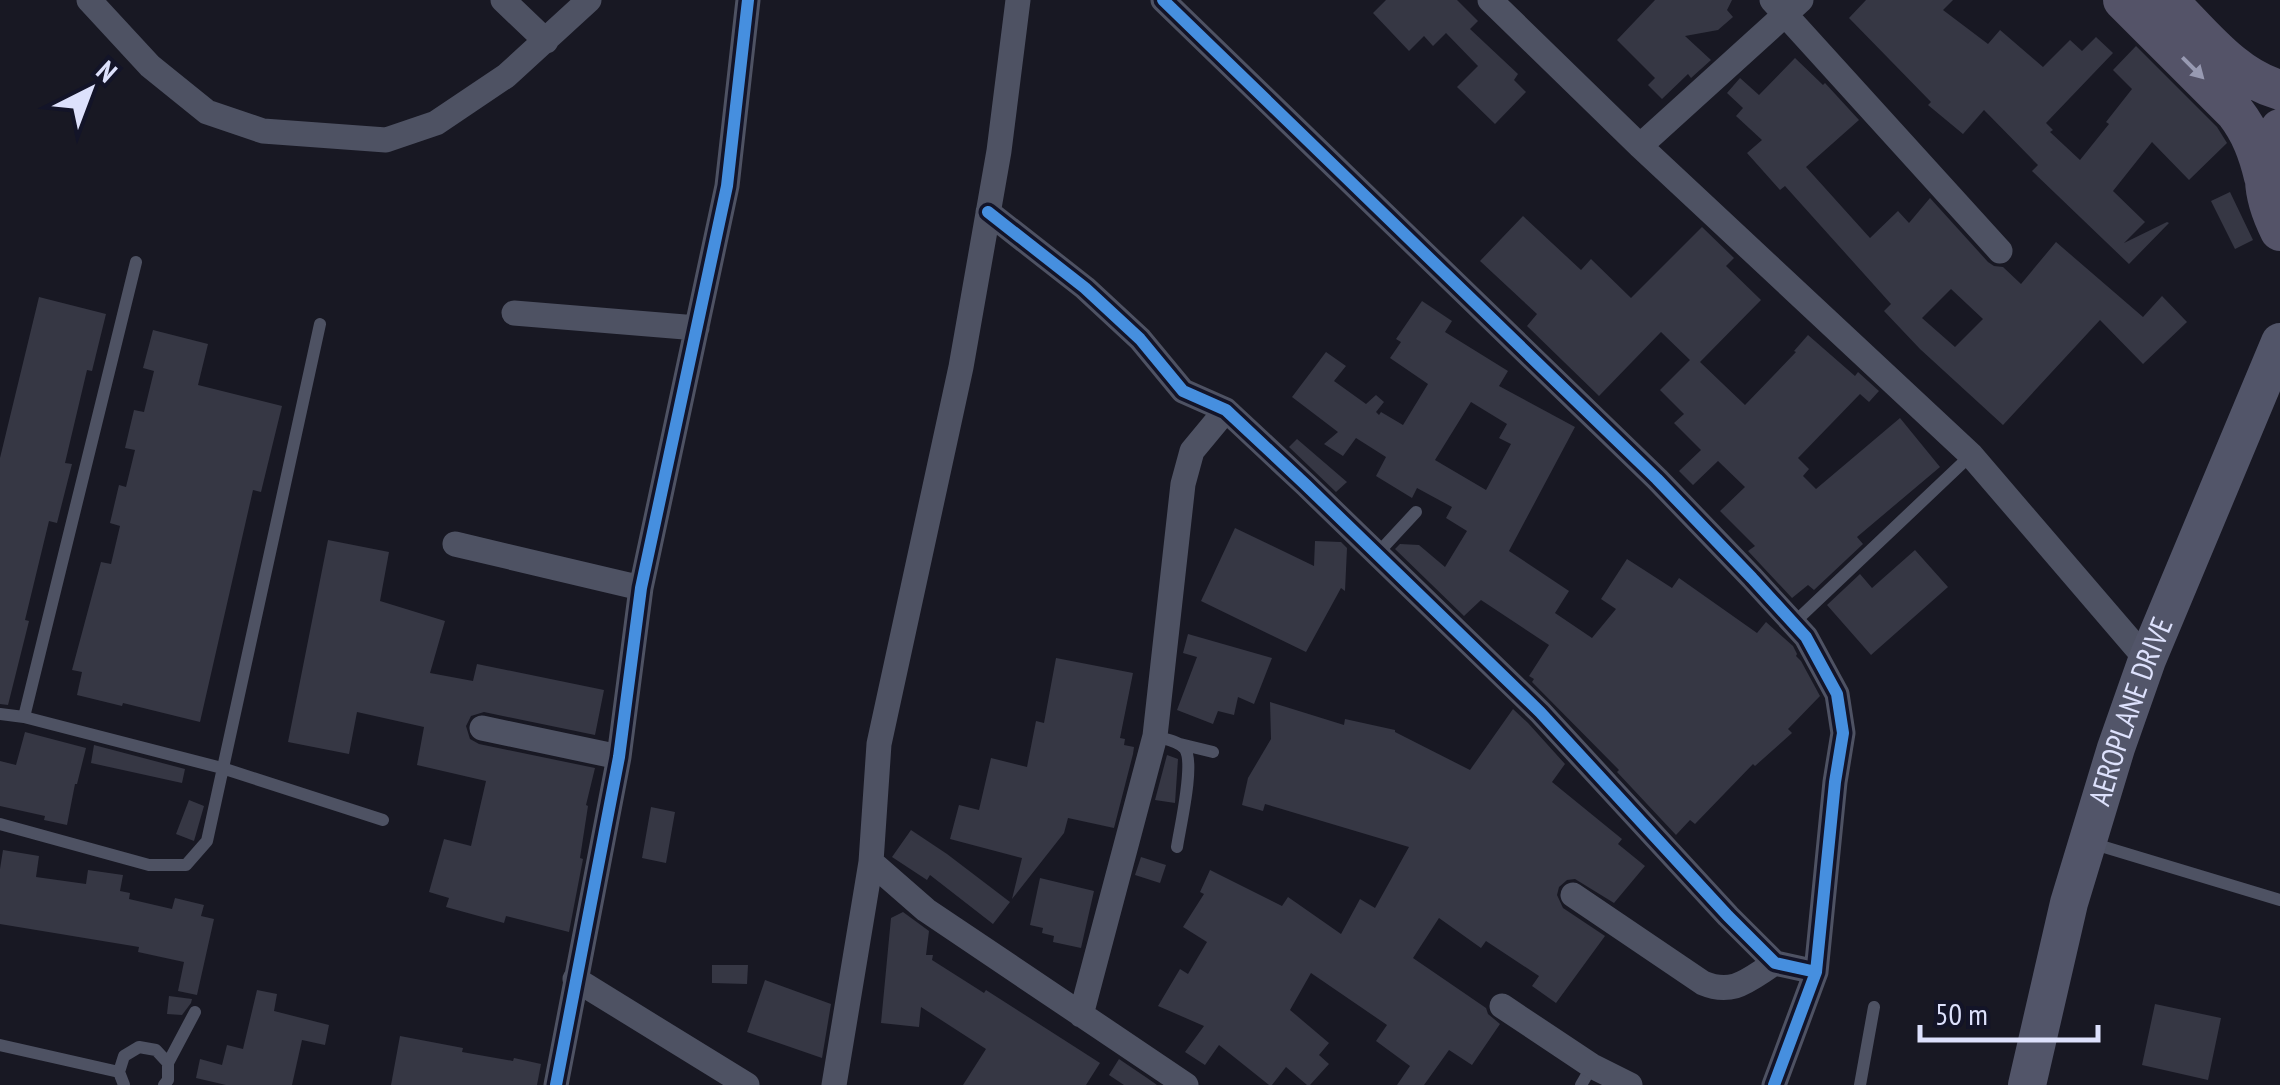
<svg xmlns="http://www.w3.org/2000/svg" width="2280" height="1085" viewBox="0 0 2280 1085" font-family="'PT Sans Narrow',sans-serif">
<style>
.building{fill:#363744;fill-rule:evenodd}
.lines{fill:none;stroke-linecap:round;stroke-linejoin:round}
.lane{stroke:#4e5263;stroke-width:12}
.street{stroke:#4e5263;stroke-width:25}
.secondary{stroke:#525569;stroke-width:38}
.primary{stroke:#545368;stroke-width:40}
.cycleway-casing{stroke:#131428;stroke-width:19}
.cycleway{stroke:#468fdf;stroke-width:12}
.oneway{fill:#989ab2}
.labels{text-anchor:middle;stroke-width:9;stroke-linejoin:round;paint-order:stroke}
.street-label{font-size:30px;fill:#dde1fc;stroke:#131428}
</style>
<rect width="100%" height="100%" fill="#181823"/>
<path class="building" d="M1386,0H1457L1478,21L1470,29L1518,74L1514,80L1526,92L1495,124L1457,87L1478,66L1446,33L1433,46L1424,36L1409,51L1373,13Z
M1655,0H1732L1727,10L1733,17L1718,30L1685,36L1711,60L1691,78L1688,74L1662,99L1648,85L1655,78L1617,40Z
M1866,0H1953L1943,10L1988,44L2000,30L2043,67L2070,40L2082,51L2096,37L2113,53L2046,123L2053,130L2050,132L2080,160L2109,124L2106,122L2132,89L2113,70L2136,46L2217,127L2227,143L2189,180L2152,142L2113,191L2145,222L2124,243L2167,222L2169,223L2129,264L2032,171L2038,165L1984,110L1963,134L1928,105L1931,102L1849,18Z
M1795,58L1823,85L1825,83L1859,120L1806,167L1870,238L1898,211L1909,223L1930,198L1988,262L1994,266L2003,267L2021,284L2056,242L2143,317L2162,296L2187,322L2143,364L2100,320L2003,425L1920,349L1884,311L1891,304L1785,186L1780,190L1747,153L1762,140L1736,116L1743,108L1727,93L1740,78L1759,95ZM1951,289L1983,319L1955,347L1922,318Z
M2230,192L2253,240L2235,249L2211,201Z
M1523,216L1581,270L1591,259L1631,298L1702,227L1734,258L1726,266L1761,300L1700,362L1745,405L1796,352L1794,351L1808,335L1855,376L1858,372L1879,391L1869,402L1860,394L1798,458L1809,469L1803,476L1816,489L1900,418L1940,467L1857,537L1863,544L1814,590L1808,585L1792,598L1748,551L1755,546L1720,511L1745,487L1718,461L1693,485L1679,471L1701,450L1674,423L1684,414L1660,390L1690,360L1661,332L1599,396L1527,326L1537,314L1480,261Z
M39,297L106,314L92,371L87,370L65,463L72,464L57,523L49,521L25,620L29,621L8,705L0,704V458Z
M1422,301L1452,321L1445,332L1508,371L1499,386L1575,427L1509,551L1569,591L1555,613L1592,638L1616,609L1601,599L1627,559L1672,588L1679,578L1757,633L1766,622L1793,646L1797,654L1796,656L1801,661L1820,696L1788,729L1792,733L1755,766L1753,764L1695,824L1690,820L1676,835L1617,772L1619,770L1532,682L1534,679L1529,676L1549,645L1481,600L1464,616L1395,549L1400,544L1419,545L1445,567L1467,531L1446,518L1452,507L1417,488L1412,498L1376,476L1386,457L1356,438L1343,456L1324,444L1338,432L1292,397L1326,352L1346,366L1334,381L1366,404L1376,395L1384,402L1376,412L1379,415L1381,412L1403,425L1428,384L1390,358L1401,342L1396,339ZM1471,402L1507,424L1499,438L1511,444L1486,490L1435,460Z
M153,330L208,344L198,385L282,406L261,492L253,490L200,722L123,703L122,706L77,695L82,672L72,670L101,562L111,564L120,526L110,523L119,485L126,487L135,450L125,448L134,410L144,412L154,371L143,368Z
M1297,439L1347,482L1336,492L1289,447Z
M1235,528L1314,566L1315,541L1341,542L1347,548L1345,591L1341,588L1306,652L1201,601Z
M328,540L389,552L380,601L445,621L430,673L473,681L477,664L604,690L595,735L484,712L471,716L466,726L470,739L479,744L595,768L586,805L588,806L580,858L583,859L569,932L506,916L504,923L446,907L449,898L429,892L444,839L471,846L486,781L417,765L424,727L357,712L349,754L288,742Z
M1915,550L1948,587L1871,655L1827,605L1860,574L1872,588Z
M1188,634L1272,658L1254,704L1238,697L1234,715L1218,711L1213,724L1177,710L1197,657L1183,653Z
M1056,658L1133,673L1120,738L1125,739L1124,745L1134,747L1133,754L1114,828L1068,818L1064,833L1012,899L1022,858L950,839L959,805L979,810L991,758L1027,767L1036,721L1044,723Z
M1270,702L1344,725L1345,719L1395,730V732L1470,770L1513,709L1528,723L1565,764L1552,782L1622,839L1618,844L1645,866L1614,903L1575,879L1567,880L1559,887L1557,895L1563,908L1605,936L1556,1003L1532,986L1539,976L1486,941L1481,948L1439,918L1413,958L1486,1008L1488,1014L1500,1024L1472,1065L1449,1050L1424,1085H1397L1410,1066L1376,1041L1387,1025L1311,973L1290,1010L1329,1043L1319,1055L1329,1064L1310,1085H1307L1286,1067L1272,1085H1269L1219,1045L1205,1065L1185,1052L1204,1026L1158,1006L1180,969L1188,974L1207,942L1183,927L1204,894L1200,892L1210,870L1282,906L1288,897L1341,934L1360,899L1375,908L1409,847L1265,804L1263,811L1242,805L1248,778L1271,739Z
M25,732L86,748L77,784H75L67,825L44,820L45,816L0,806V761L16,765Z
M94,745L185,769L182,783L91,763Z
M1167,755L1178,759L1175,803L1155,800Z
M189,800L204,806L194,841L176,834Z
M651,807L675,812L666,863L642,858Z
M911,830L947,854L1010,902L993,924L930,875L927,880L892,857Z
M3,850L39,856L36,877L86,884L88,870L123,875L120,891L130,893L129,899L172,909L175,898L204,905L201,916L214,919L197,995L178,991L184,962L138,952L139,947L0,924V869Z
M1141,857L1166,865L1160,883L1135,875Z
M1040,878L1094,891L1081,948L1053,942L1054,936L1042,933L1043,928L1030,925Z
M903,912L929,931L926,955H933L932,960L984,993L986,990L1100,1063L1086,1085H963L986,1049L921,1007L919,1027L881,1023L891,918Z
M712,965H748L747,984L712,983Z
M765,980L831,1004L822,1058L747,1032Z
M257,990L277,994L274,1011L329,1025L325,1045L302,1040L292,1085H226L196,1078L200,1059L222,1065L227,1045L243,1049Z
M169,996L192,999L191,1003L182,1015L167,1014Z
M2155,1004L2221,1018L2208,1080L2142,1065Z
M400,1036L463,1048L462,1052L513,1061L514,1058L541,1064L537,1085H391Z
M1119,1059L1150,1080L1157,1085H1124L1109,1075Z"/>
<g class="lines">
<path class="lane" d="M1377,554L1416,512
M1799,618L1971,455
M0,714L24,717L222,768L383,820
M24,717L136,262
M1155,736C1164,739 1179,741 1185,749C1195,764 1180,827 1177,847
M1180,744L1213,752
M0,824L149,865H186L207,841L320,324
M2091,843L2280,900
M0,1045L119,1072
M168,1063L195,1012
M124,1085L119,1072L124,1056L139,1047L156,1050L168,1063V1080L164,1085
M1581,1085L1592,1066
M1860,1085L1874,1007"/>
<path class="street" d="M89,0L150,66L207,112L263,131L386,140L436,123L506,76L589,0
M503,0L546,41
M1163,0L1657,479L1752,578L1806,637L1837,694L1843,733L1835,782L1816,972L1774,1085
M1490,0L1640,146L1971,455L2147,660
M1772,0L2000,251
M1640,146L1801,0
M988,212L1085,288L1140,339L1183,391L1226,410L1306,485L1540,712L1728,916L1775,963L1816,972
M514,313L697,328
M455,544L641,588
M482,728L619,757
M871,862L926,910L1186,1085
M1573,895L1703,983C1734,996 1749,979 1775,963
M575,979L747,1085
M1502,1006L1592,1066L1630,1085
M1081,1015L1155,736L1183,484L1192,451L1226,410
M556,1085L619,757L641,588L727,186L748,0
M834,1085L871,862L879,744L961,367L999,151L1018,0"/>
<path class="secondary" id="s1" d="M2027,1085L2069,903L2116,748L2147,660L2280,342"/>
<path class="primary" d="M2123,0L2235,112C2251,133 2258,152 2264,177
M2167,0C2201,33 2233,77 2280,90
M2280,129C2258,165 2262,195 2280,231"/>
<g class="cycleway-casing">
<path id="cycleway" d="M1163,0L1657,479L1752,578L1806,637L1837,694L1843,733L1835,782L1816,972L1774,1085
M988,212L1085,288L1140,339L1183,391L1226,410L1306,485L1540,712L1728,916L1775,963L1816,972
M556,1085L619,757L641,588L727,186L748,0"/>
</g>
<use href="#cycleway" class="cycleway"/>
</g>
<defs><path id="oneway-solid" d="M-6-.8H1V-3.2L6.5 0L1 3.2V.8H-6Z" transform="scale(2.5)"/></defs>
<use class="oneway" href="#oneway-solid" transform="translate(2193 68) rotate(45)"/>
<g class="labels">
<g class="street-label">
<text dy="10" stroke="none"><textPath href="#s1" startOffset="388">AEROPLANE DRIVE</textPath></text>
</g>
</g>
<g transform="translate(90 90) rotate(42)" stroke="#131428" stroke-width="8" paint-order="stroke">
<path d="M0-8L18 38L0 25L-18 38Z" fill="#dde1fc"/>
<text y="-15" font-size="28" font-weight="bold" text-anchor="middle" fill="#dde1fc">N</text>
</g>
<path d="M1920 1025v15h178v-15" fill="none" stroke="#dde1fc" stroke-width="5"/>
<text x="1935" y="1025" font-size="30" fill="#dde1fc" stroke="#131428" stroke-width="8" paint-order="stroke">50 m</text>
</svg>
